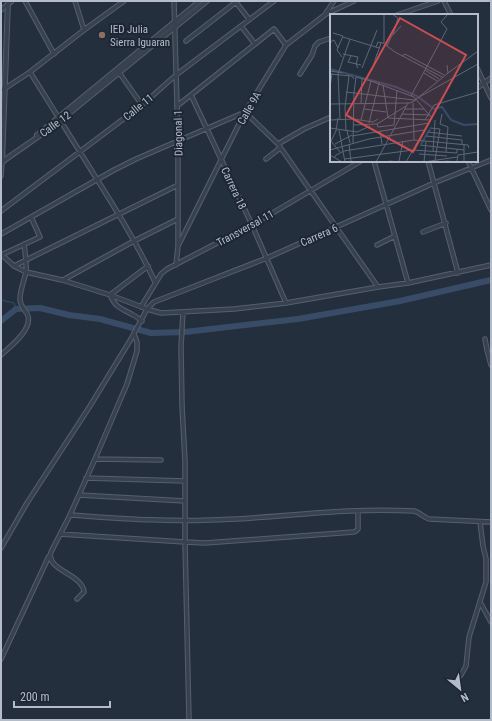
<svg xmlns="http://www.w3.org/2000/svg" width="492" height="721" viewBox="0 0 492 721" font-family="'Roboto Condensed',sans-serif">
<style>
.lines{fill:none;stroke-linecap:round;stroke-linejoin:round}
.stream{stroke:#394c67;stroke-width:1}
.river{stroke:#394c67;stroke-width:6}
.minor-casing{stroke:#565f6c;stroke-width:5.5}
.tertiary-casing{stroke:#565f6c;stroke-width:6}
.minor{stroke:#38414e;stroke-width:3.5}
.tertiary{stroke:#38414e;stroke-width:4}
.education-dot{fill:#8d6e63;stroke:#1d2633;stroke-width:1.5}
.labels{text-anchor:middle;stroke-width:4;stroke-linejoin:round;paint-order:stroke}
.poi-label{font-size:11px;fill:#b4bcc9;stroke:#1d2633;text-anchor:start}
.street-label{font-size:11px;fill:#b4bcc9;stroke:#1d2633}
.inset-river{fill:none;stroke:#394c67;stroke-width:2}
.inset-road{fill:none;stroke:#5e6776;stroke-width:1}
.view{fill:#ce4d50;fill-opacity:0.15;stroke:#ce4d50;stroke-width:2}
.inset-edge{fill:none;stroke:#b4bcc9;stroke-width:2}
</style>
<rect width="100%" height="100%" fill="#242f3e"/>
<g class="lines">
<path class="stream" d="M1,300L14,303L16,309"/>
<path class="river" d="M1,321L16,309L40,308L69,315L100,319L151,333L185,332L298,319L400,301L491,280"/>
<g class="minor-casing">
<path id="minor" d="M25,1L54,54
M75,1L84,30
M174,1L178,141V246L176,265
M235,1L249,19
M444,1L451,15
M1,10L12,1
M326,13L334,1
M397,15L438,1
M241,26L255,44
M186,41L236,2
M477,68L491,98
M118,71L142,105
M30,72C53,109 76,145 98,181C119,214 139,247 155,282
M300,74L312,55L315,46L319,42L331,38
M477,88L491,78
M1,90L4,89L30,72L84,30L124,1
M191,95L252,225L286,303
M177,106L274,29L286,45
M278,144L304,129L331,117
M266,159L280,148
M374,161L408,283
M428,161L458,273
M468,161L491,210
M1,176L2,162
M1,211L142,105L176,75L274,1
M423,232L446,223
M1,234L114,170L136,159L245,112L278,144L378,287
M377,245L395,236
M178,246L245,112L286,45L326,14L354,1
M1,254L14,266L26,272L62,280L110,295L147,309L161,313L234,309L286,303L378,287L408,283L491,265
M1,255L40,237L31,217
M14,266L178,185
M63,280L134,241L178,219
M141,307L161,274L167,269L252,225L361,161
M183,312L181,347L182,406L185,461V542L189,720
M142,321C139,319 136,316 133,315C122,308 117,310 110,295L148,266
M485,339L487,350L491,365
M1,355C10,347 32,330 28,316C26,310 20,307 20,299C20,290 24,281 26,272C27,263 25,253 24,244
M95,459L161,460
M86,478L185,481
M79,495L185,501
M70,515C117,518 163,522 210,520C257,519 303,513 350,511C371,510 392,510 414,511C419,512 423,517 429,519L491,522
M60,534L185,542L205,543L354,532L356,531L358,529V511
M1,548L27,503L90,406L131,339L147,309L154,302L267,258L434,183L491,160
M77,599L84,592C83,574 45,570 51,552L70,515L95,459L127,384L137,351V342L134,334
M480,602L491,622
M1,659L49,556
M461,675L466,666L469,637L486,582V559L483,546L480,522"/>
</g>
<g class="tertiary-casing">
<path id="tertiary" d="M37,135L200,1
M2,162C21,148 42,135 61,120L207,1
M2,162L8,1"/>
</g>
<use href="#minor" class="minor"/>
<use href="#tertiary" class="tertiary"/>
</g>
<circle class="education-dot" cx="102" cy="35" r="4"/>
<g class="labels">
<g class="poi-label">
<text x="110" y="33">IED Julia<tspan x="110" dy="13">Sierra Iguaran</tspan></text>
</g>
<g class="street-label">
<text transform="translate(138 107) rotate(-39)" y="4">Calle 11</text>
<text transform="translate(249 108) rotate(-60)" y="4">Calle 9A</text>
<text transform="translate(55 124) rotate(-36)" y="4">Calle 12</text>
<text transform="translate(178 133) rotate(-91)" y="4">Diagonal 1</text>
<text transform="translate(234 188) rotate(65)" y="4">Carrera 18</text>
<text transform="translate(245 228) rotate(-29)" y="4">Transversal 11</text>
<text transform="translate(319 235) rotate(-24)" y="4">Carrera 6</text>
</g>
</g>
<g transform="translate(330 14)">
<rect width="148" height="148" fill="#242f3e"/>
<path class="inset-river" d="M0,55L66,73L87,82L104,95L112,93L121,106L134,111L148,110M91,130L100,115"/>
<path class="inset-road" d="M54,0V29M62,0L68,4L63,21M3,19L13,22L7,36L12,43M13,23L49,34M0,28L4,26L8,34M57,32L61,23L71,12M46,33L48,28L53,29L65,38L112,63M13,40L28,43L26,50L28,54M47,41L51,29M21,42L18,48L31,51M72,42L75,40L114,61M32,54L47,16M42,56L47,40M95,56L109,65M0,57L13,59M94,59L107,67M118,59L148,37M0,60L22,62L24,65M53,71L58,104L100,106M0,74L2,59M16,78L84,86L148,50M24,79L26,63L41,67L84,83L101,103M81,82L117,15L111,8L118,0M90,82L118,59L117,51M83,89L84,126M0,90L80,89L86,86M31,90L32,64M34,95L56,98M75,95H94M72,100L100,101M112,100L110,110L118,113L116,138M10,105L8,60L20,25M0,106L23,105L43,108L48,105M31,106L41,67M95,106L104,91L148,78M39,109L49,69M47,110L48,113L64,111M23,111L47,110L76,92M64,111L67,76M0,114L27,118L40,112M100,114L110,115L105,146M9,116L15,148M16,117L15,93L19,62M17,117L20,129M50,117L52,130M98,118L132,122M22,122L99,109M96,122L132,126V130M0,126L10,138M0,129L6,117L8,104M23,129L24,78M5,130L22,121M19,130L21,148M134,130V148M90,131L134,136M0,136L39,125L94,116M103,137L105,106M89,140L117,142M0,141L12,148M4,144L6,141L14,137L84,126L138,131L139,134M15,145L83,136L127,139V135M59,147L71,148M69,147L73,127M115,147L128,148M127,147L128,141L148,138M46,148L78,89M76,148L99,108M94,148L127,143M94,148L96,127"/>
<path class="view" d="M70,4L136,41L83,138L16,101Z"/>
<rect width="148" height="148" class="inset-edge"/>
</g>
<rect width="492" height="721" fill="none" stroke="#b4bcc9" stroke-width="4"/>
<g transform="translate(460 689) rotate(151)" stroke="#1d2633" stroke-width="3" paint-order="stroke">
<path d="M0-3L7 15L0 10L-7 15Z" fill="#b4bcc9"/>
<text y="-6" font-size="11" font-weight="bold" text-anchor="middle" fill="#b4bcc9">N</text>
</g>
<path d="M14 701v6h96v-6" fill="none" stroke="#b4bcc9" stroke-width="2"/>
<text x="20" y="701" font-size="12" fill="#b4bcc9" stroke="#1d2633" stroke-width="3" paint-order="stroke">200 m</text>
</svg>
